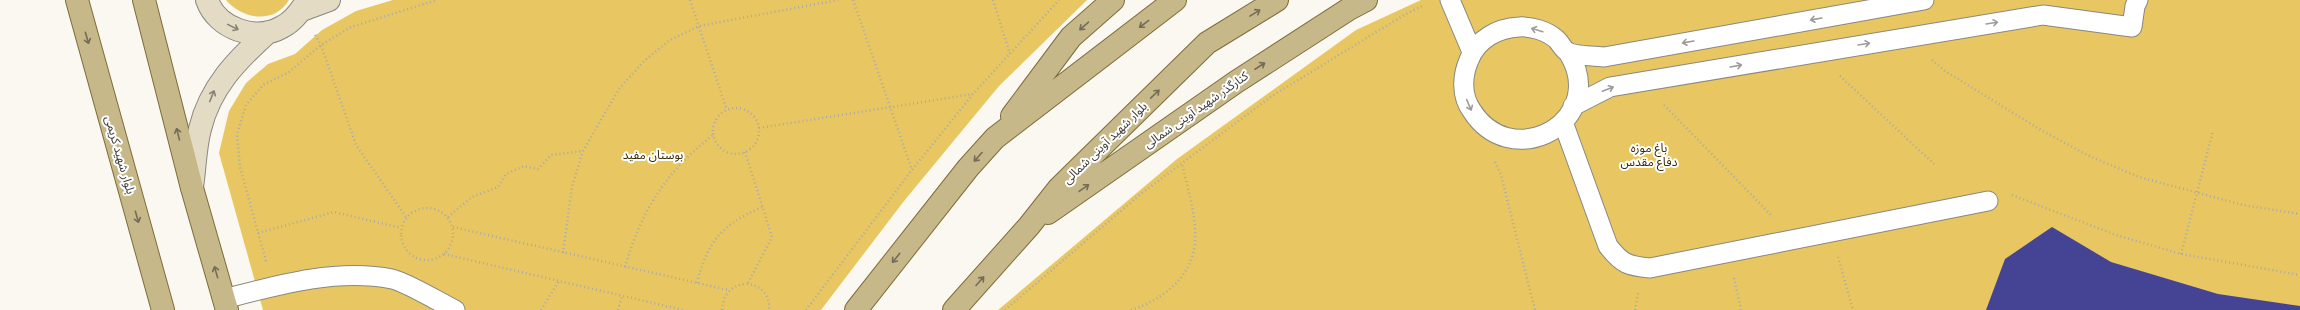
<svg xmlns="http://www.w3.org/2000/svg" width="2300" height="310" viewBox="0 0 2300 310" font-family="'Golos Text','Noto Sans Arabic',sans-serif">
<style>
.green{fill:#e8c762}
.building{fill:#454494}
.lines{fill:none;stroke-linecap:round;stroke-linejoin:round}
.lane-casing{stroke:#898780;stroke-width:21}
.secondary-casing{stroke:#898780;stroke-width:24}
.primary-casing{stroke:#7d6d39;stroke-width:24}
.path{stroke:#abaaa4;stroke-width:2.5;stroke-dasharray:1 3;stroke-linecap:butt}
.lane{stroke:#fff;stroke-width:19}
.secondary{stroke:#e3dbc4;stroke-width:22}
.primary{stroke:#c7b889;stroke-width:22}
.oneway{stroke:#736c58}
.oneway2{stroke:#9d9c9b}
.oneway3{stroke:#878276}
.labels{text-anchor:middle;stroke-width:4;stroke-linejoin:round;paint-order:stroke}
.street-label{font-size:12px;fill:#3b3a37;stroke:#fff}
.park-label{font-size:12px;fill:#382a00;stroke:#fff}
</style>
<rect width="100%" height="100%" fill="#faf8f0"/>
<path class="green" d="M226,0H289C274,25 242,19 226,0Z
M393,0H1087L999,86L904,201L821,310H263L219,153L229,111L246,83L268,64L295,54L322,30L356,11Z
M1421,0H2300V310H998L1177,159L1356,30Z"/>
<path class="building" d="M2052,227L2111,262L2218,294L2300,306V310H1986L2005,259Z"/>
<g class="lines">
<g class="lane-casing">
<path id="lane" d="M1450,0L1472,52
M1568,52C1571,57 1574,63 1576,69C1594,129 1509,169 1472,111C1461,96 1462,76 1469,60C1477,39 1498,28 1519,27C1531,26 1547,31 1556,39C1560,42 1563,50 1568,52C1575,56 1596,56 1604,57L1924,0
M1573,106L1610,87L2043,15L2132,27L2135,6L2138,0
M1563,122L1608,246C1622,264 1628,266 1650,268L1988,201
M224,299C277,285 337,268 392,279C406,282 441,303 455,310"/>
</g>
<g class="secondary-casing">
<path id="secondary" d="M207,0C217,29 256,42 282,27C294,21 301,11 307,0
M302,10L329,0
M192,187C195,168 195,147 200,129C210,87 237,60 268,32"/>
</g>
<g class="primary-casing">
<path id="primary" d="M77,0L163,310
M144,0L192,188L227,310
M1012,116L1071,37L1113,0
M1048,213L1236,82L1349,9L1366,0
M856,310L968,168L995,138L1175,0
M954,310L1029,226L1059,188L1207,43L1277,0"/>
</g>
<path class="path" d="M690,0L727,110
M853,0L912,170
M993,0L1010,54
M315,35L321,45L356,145L406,217
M1932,60L1945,71L2041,130L2087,155L2139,177L2243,205L2300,214
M1840,76L1934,164
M1664,105L1773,217
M713 131a23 23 0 1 1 46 0a23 23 0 1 1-46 0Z
M759,128L973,94
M745,152L772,237L748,283
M1495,162L1501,175L1535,310
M2012,195L2116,235L2181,254L2300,275
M401 234a26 26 0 1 1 52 0a26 26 0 1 1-52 0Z
M448,217L472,197L498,187L506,174L524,166L538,169L551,155L583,151
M453,227L728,290
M258,233L334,212L401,228
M563,253L572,187L583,151L619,89L644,61L670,40L699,26L838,0
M444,254L683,310
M2181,254L2213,131
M1838,257L1853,310
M266,261L240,167L237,134L246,105L263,85L289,72L321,45L351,27L437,0
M625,267C642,209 666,172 713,135
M1734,278L1741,310
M697,283C708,240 722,225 762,207
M541,310L559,281
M618,310L622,296
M722,310C724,273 772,278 769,310
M806,310L912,170L973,94L1059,0
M1005,310L1142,193L1272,96L1404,15L1424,5
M1131,310C1162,300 1192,278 1195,242C1197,216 1187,188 1182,163
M1635,310L1638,293"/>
<use href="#lane" class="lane"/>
<use href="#secondary" class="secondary"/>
<use href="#primary" class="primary"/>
</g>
<defs><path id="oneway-shaft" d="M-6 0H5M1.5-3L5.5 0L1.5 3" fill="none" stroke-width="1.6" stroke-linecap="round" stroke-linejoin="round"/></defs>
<g class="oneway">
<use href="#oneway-shaft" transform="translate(1255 13) rotate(-31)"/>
<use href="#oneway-shaft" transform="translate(1144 24) rotate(143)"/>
<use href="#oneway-shaft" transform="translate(1084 26) rotate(139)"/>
<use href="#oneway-shaft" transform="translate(87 38) rotate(74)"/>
<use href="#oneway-shaft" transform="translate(1260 66) rotate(-33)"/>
<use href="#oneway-shaft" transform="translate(1155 94) rotate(-44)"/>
<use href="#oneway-shaft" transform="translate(178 134) rotate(-104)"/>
<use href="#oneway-shaft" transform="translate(978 157) rotate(132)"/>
<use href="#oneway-shaft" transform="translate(1084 188) rotate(-35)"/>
<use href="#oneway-shaft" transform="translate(137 217) rotate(74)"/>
<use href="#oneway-shaft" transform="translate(896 258) rotate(129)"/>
<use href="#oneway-shaft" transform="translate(216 272) rotate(-106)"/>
<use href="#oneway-shaft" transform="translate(980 281) rotate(-48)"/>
</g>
<g class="oneway2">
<use href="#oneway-shaft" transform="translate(1816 19) rotate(170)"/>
<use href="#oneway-shaft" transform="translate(1992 23) rotate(-9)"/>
<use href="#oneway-shaft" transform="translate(1537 30) rotate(-163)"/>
<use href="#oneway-shaft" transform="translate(1688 42) rotate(170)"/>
<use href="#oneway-shaft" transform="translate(1864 44) rotate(-9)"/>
<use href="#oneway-shaft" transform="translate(1736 66) rotate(-10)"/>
<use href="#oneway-shaft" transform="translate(1608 89) rotate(-21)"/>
<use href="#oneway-shaft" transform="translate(1469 105) rotate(67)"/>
</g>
<g class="oneway3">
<use href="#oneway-shaft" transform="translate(233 27) rotate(26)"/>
<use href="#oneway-shaft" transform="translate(212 96) rotate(-68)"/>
</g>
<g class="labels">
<g class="street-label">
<text transform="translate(1196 110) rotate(-35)" y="4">کنارگذر شهید آوینی شمالی</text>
<text transform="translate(1105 143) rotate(-44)" y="4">بلوار شهید آوینی شمالی</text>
<text transform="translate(120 155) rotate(74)" y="4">بلوار شهید کریمی</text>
</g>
<g class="park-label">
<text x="1649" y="152">باغ موزه<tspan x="1649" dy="14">دفاع مقدس</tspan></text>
<text x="653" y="159">بوستان مفید</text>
</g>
</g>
</svg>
